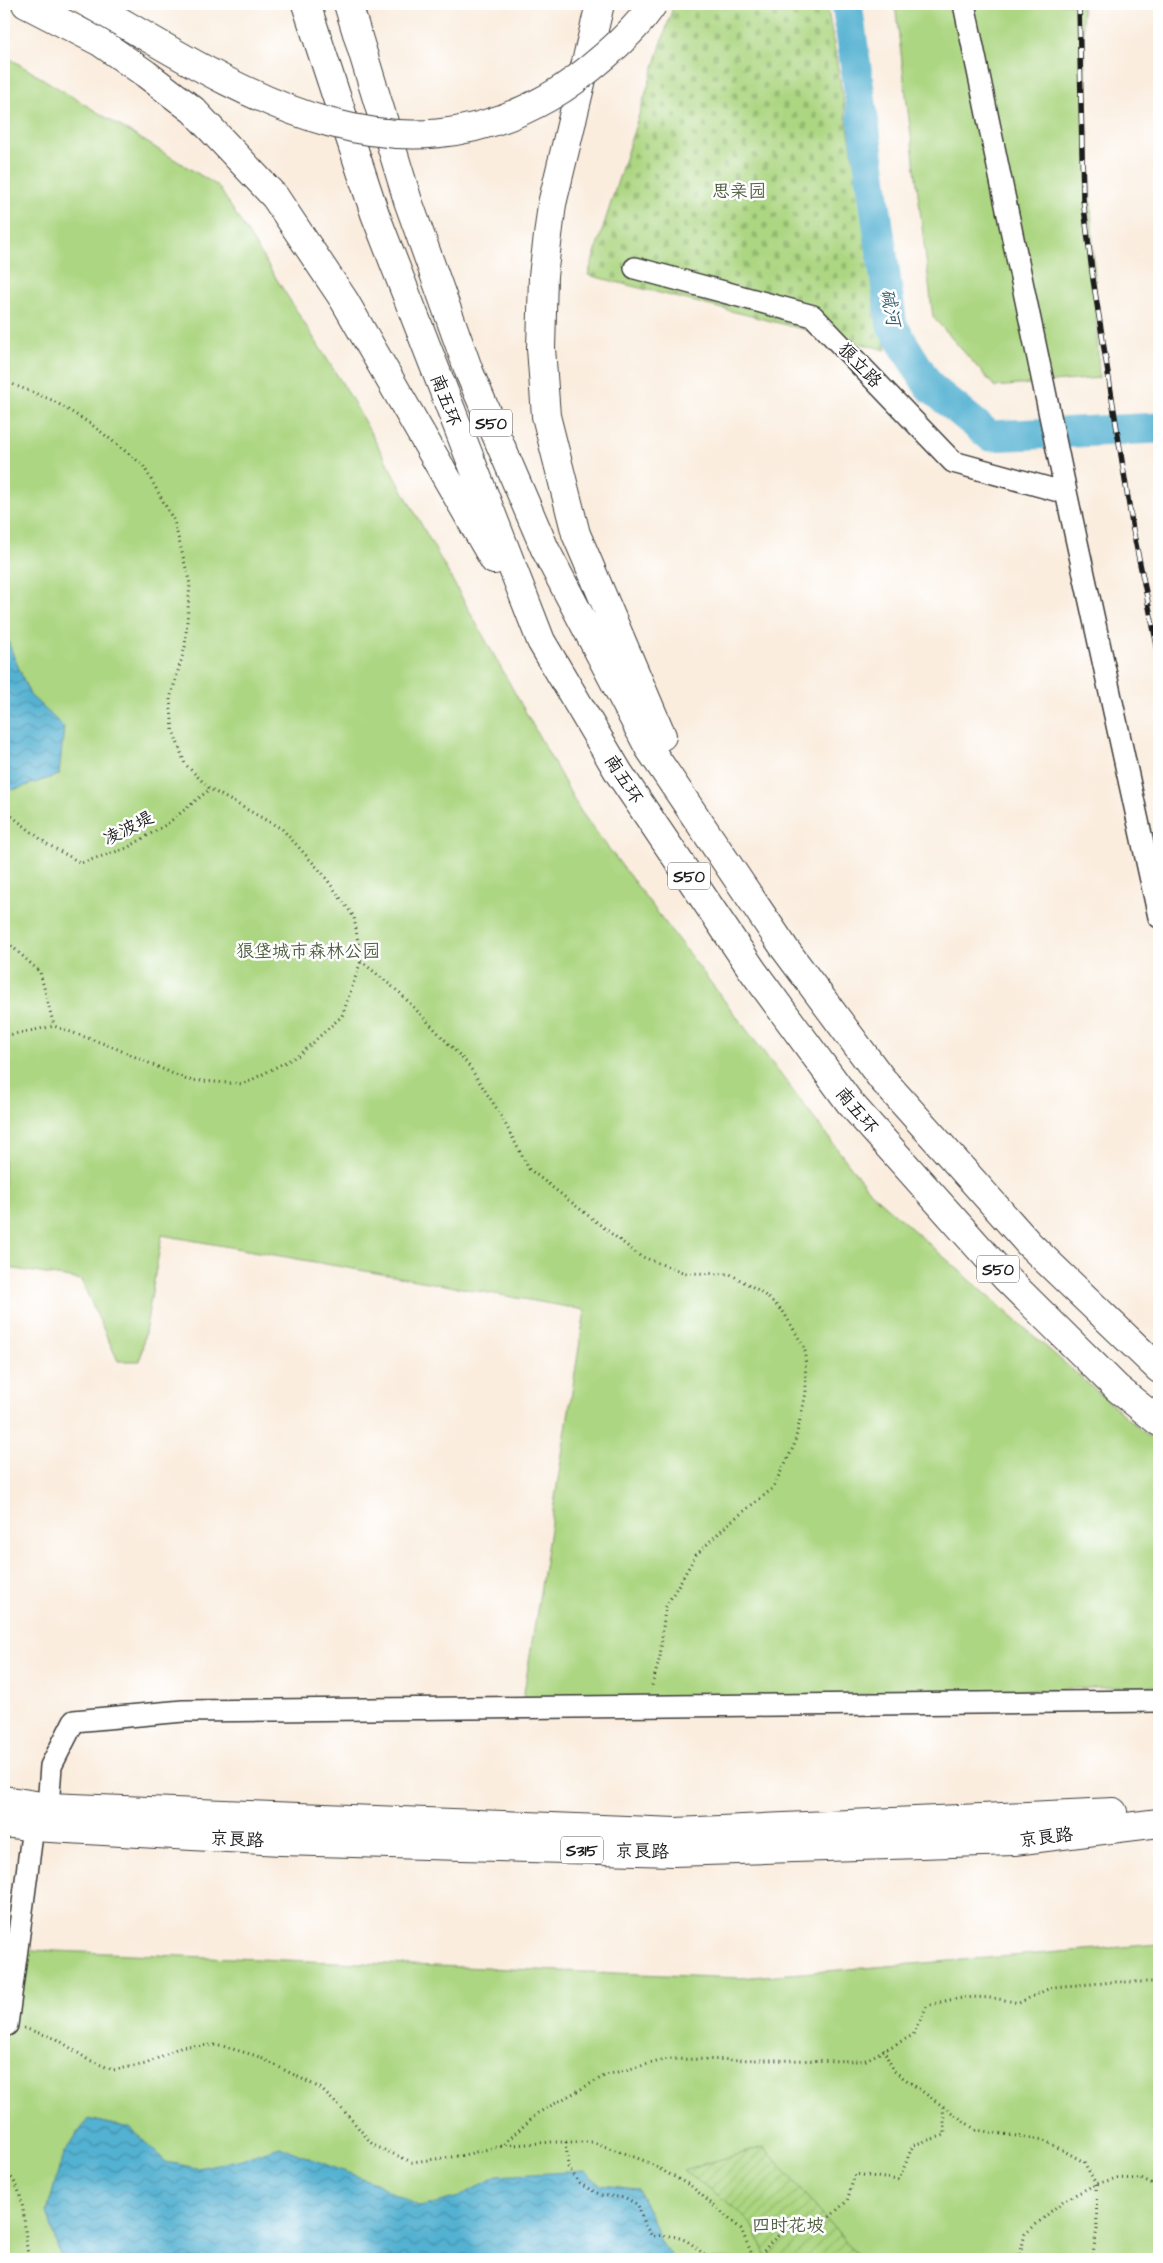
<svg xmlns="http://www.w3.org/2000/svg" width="1163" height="2263" viewBox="0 0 1163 2263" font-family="'Architects Daughter','LXGW WenKai TC',sans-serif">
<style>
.cemetery{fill:url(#cemetery-stones);stroke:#64794e}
.park{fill:#acd681;stroke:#64794e}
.garden{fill:url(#garden-furrows);stroke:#64794e}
.water{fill:url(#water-waves);stroke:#386676}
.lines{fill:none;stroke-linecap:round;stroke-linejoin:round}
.river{stroke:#53b1d1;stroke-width:31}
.minor-casing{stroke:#3d3b39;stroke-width:24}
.primary-casing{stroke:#3d3b39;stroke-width:30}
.motorway-casing{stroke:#3d3b39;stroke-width:30}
.path{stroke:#3d3b39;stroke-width:3;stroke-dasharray:1 4;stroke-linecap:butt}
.minor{stroke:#fff;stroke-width:21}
.primary{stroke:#fff;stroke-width:28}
.motorway{stroke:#fff;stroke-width:28}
.rail-casing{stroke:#1c1c1c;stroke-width:5.5}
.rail{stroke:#fff;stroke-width:4;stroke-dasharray:11;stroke-linecap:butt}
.motorway-bridge-casing{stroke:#3d3b39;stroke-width:30;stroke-linecap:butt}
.motorway-bridge{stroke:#fff;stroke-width:28}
.labels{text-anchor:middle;stroke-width:5;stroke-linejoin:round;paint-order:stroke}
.shield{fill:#fff;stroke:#606060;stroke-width:1}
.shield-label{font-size:16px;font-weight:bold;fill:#1c1c1c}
.park-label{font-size:18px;fill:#4e5d3f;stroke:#fff}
.street-label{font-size:18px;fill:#1c1c1c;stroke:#fff}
.water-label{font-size:19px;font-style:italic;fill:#355f6d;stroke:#fff}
</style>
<defs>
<pattern id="cemetery-stones" width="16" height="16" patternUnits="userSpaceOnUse" patternTransform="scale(1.25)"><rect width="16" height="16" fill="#acd681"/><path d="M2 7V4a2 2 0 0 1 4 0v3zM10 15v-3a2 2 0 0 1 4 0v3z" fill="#93b76f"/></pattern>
<pattern id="garden-furrows" width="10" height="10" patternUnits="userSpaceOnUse" patternTransform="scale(1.25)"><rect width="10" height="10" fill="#acd681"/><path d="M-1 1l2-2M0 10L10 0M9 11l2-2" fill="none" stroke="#93b76f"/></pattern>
<pattern id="water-waves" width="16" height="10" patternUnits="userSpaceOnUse" patternTransform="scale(1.25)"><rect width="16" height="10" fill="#53b1d1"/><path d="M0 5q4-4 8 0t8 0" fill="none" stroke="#448fa9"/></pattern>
</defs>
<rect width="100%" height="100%" fill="#fff"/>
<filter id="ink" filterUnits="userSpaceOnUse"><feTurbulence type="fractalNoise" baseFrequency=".02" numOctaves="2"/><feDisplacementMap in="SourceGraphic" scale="10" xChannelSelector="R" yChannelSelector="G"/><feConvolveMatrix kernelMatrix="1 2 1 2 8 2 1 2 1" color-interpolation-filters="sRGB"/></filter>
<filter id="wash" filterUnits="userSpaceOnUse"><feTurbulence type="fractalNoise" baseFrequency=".0096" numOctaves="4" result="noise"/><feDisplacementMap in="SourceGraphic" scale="20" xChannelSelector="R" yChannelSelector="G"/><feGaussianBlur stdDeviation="1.12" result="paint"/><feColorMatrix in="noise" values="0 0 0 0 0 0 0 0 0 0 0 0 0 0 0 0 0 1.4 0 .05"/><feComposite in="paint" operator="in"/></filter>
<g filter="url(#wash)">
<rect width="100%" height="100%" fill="#faedde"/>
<path class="cemetery" d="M674,4H827L886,350L588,275Z"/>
<path class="park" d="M895,4H1082L1099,378L995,387L933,317Z
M4,55L218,186L349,394L581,812L870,1192L1159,1446V1686L522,1705L585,1310L162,1235L140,1361H118L81,1280L4,1267Z
M1159,1944V2259H4V1949L740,1978Z"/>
<path class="garden" d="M764,2147L857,2255L854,2259H767L753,2226L733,2206L683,2170Z"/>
<path class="water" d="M4,624L10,647L30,695L64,727L59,775L13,790L4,784Z
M88,2119L130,2128L166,2162L197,2168L238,2160L280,2147L375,2183L420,2207L459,2197L497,2176L585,2171L601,2185L638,2189L655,2225L662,2245L676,2259H61L47,2212L63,2154Z"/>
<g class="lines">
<path class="river" d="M847,4L892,326L929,386L990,436L1159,428"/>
</g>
</g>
<g filter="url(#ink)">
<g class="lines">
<g class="minor-casing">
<path id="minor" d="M964,4L1066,492L1159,917
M635,268L813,316L953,462L1066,493
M7,2025L33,1827L48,1807L51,1766L74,1721L183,1711L1159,1701"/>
</g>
<g class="primary-casing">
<path id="primary" d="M4,1800L48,1807L676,1832L1113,1812
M4,1823L33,1827L281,1841L673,1852L1014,1841L1159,1823"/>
</g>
<g class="motorway-casing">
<path id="motorway" d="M26,4L100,42L146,74L193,110L275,197L344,300L494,560
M306,4L375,214L541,641L619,773L753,971L850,1103L1005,1277L1117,1388L1159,1422
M348,4L408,201L470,374L545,549L649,748L785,949L882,1079L1029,1244L1159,1369
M600,4L552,204L543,276L541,348L546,416L576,534L662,736"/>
</g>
<path class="path" d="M4,381L52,400L91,424L143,465L174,521L190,584L185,647L170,699L173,730L185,764L210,789L282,829L323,874L354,917L361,961L342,1016L299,1055L244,1084L187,1080L113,1047L54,1026L4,1036
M4,810L47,844L81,863L127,848L167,824L210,789
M4,939L40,972L54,1026
M361,961L400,993L467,1063L499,1112L529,1169L640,1256L685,1273L730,1274L760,1291L783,1311L805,1349L806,1393L794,1446L772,1489L729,1523L696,1555L665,1608L660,1657L651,1689
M24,2028L57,2039L87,2059L113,2070L146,2064L182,2046L219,2045L257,2056L320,2088L345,2112L373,2145L412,2162L459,2156L501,2146L538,2113L606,2075L668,2059L864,2061L913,2035L927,2006C962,1995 984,1995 1019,2003L1052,1987L1116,1982H1159
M883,2049L894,2071L976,2130L1044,2140L1084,2162L1096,2184L1097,2229L1092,2259
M566,2142L568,2167L580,2184L601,2195L626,2198L638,2205L644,2224L652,2236C679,2234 689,2239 708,2259
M501,2146L552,2142H593L645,2161L691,2186L741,2229L754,2259
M4,2171C29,2188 22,2232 29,2259
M758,2259L769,2244L792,2223L822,2224L847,2201L855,2174L899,2180L913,2145L945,2135L943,2107
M1019,2259L1025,2234L1063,2201L1096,2184L1117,2178L1141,2179L1159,2188"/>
<use href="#minor" class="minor"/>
<use href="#primary" class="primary"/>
<use href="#motorway" class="motorway"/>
<g class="rail-casing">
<path id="rail" d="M1079,4L1083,199L1093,279L1133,530L1159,655
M1158,4L1159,88"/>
</g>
<use href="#rail" class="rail"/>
<g class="motorway-bridge-casing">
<path id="motorway-bridge" d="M90,4C233,86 383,192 549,97C582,78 632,36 653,4"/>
</g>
<use href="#motorway-bridge" class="motorway-bridge"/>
</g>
</g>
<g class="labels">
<g class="shield">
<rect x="470" y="409.5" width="42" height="27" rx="4"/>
<rect x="668" y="862.5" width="42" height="27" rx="4"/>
<rect x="977" y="1255.5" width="42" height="27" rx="4"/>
<rect x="561" y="1836.5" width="42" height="27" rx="4"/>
</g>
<g class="shield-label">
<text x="491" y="429">S50</text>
<text x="689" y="882">S50</text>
<text x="998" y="1275">S50</text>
<text x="582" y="1856">S315</text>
</g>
<g class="park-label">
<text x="739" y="197">思亲园</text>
<text x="308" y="957">狼垡城市森林公园</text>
<text x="788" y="2231">四时花坡</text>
</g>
<g class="street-label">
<text transform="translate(860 365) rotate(46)" y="6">狼立路</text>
<text transform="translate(446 400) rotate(69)" y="6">南五环</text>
<text transform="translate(624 779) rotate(57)" y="6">南五环</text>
<text transform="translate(128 828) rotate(-27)" y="6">凌波堤</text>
<text transform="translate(857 1110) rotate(50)" y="6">南五环</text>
<text transform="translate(1046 1837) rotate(-7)" y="6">京良路</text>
<text transform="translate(237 1839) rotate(3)" y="6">京良路</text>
<text transform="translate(642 1851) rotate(1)" y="6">京良路</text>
</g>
<g class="water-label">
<text transform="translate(891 307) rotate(78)" y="7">碱河</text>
</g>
</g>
<rect width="1163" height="2263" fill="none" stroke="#fff" stroke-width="20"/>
</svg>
